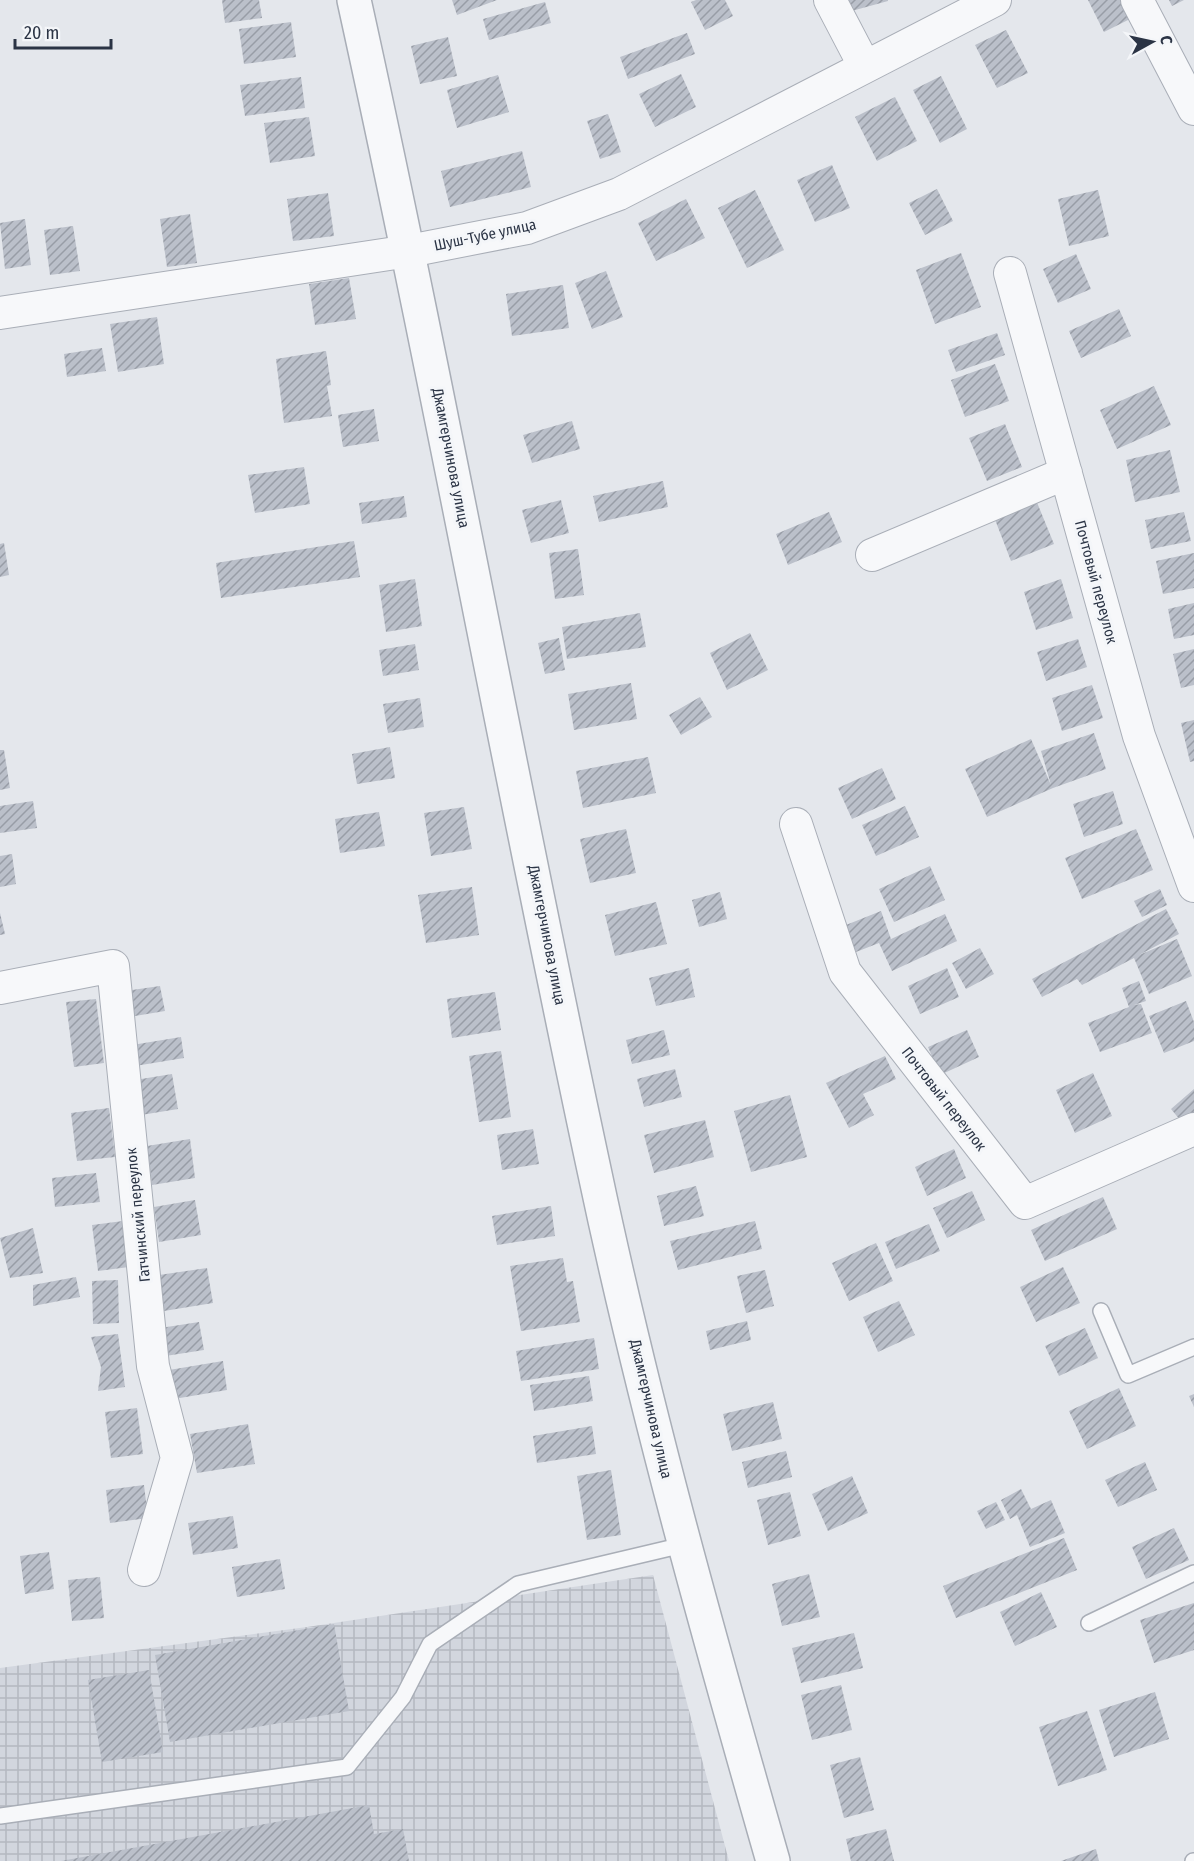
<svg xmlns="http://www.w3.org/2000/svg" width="1194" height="1861" viewBox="0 0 1194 1861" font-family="'Fira Sans Condensed',sans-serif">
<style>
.industrial{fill:url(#industrial-grid)}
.building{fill:url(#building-hatch)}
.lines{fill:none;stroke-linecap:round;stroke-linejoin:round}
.service-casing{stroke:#a9aeb7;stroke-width:18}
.minor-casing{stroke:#a9aeb7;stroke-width:34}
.tertiary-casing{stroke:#a9aeb7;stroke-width:36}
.service{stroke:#f7f8fa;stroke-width:15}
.minor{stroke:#f7f8fa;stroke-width:32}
.tertiary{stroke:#f7f8fa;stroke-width:33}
.labels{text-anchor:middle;stroke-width:6;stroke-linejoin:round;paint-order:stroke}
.street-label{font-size:15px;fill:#2b3445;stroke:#f4f6f9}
</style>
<defs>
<pattern id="industrial-grid" width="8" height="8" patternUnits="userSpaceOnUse" patternTransform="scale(1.5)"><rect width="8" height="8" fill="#d2d6de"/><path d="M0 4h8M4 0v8" fill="none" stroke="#b4b8c0"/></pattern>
<pattern id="building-hatch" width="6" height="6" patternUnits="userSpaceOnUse" patternTransform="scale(1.5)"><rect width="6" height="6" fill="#bbc0ca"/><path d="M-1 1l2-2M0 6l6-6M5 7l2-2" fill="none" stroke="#989da6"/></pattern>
</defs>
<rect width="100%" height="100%" fill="#e4e7ec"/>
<path class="industrial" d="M653,1575L729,1861H0V1668L307,1627Z"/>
<path class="building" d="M222,0H259L262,18L225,23Z
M452,0H497L457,15Z
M696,0H725L733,16L705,30L691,2Z
M844,0H888V1L848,12Z
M1088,0H1126L1134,17L1104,32Z
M1169,0H1184L1172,6Z
M545,2L551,23L489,40L483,19Z
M291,22L296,57L244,64L239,29Z
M1006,30L1028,73L997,88L975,45Z
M687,33L695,54L628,79L620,57Z
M448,37L457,76L420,84L411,46Z
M681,74L696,107L655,127L639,94Z
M498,75L509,112L457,128L447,90Z
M941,76L967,129L940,143L913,90Z
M301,77L305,108L245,116L240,85Z
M895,97L917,141L877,161L855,117Z
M608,114L621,152L600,159L587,121Z
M309,117L315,156L270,163L264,123Z
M522,151L531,187L450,207L441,171Z
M832,165L850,208L815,222L797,180Z
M937,189L953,221L925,235L909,203Z
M755,190L784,250L747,268L718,208Z
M1098,190L1109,236L1069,246L1058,199Z
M328,193L334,236L293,241L287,199Z
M686,199L705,238L656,261L638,223Z
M190,214L197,263L167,267L160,219Z
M25,219L31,265L5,269L0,223Z
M73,226L80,271L50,275L44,230Z
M961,253L981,307L935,324L916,270Z
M1076,254L1091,289L1058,303L1043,269Z
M606,271L623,317L592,329L575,283Z
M349,278L356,319L315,325L309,284Z
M563,285L569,328L512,336L506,294Z
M1119,309L1131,336L1081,358L1069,331Z
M157,317L164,364L118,372L110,324Z
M997,333L1005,355L956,372L948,350Z
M102,348L106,371L67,377L64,354Z
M326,351L331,385L327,386L332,416L284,423L276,359Z
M995,364L1009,401L965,417L951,380Z
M1154,386L1171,425L1117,449L1100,410Z
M374,409L379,441L343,447L338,415Z
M572,421L580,449L532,463L523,435Z
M1005,424L1022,467L987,481L969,438Z
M1170,450L1180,492L1135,502L1126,460Z
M304,467L310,504L255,513L248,475Z
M663,481L668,507L599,522L593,496Z
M404,496L407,517L362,524L359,503Z
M561,500L569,533L531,543L522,510Z
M1036,500L1054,544L1011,561L994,517Z
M829,512L842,542L788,565L776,534Z
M1184,512L1191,541L1151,549L1145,520Z
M354,541L360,577L221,598L216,563Z
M4,543L9,575L0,577V544Z
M578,549L584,595L555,599L549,553Z
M1194,553V588L1163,594L1156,561Z
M415,579L422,626L386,632L379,585Z
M1061,579L1073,618L1036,630L1024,592Z
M1194,603V635L1174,639L1168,609Z
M640,613L646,647L567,659L562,627Z
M750,633L768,670L727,690L710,653Z
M559,638L565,670L545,674L538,643Z
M1078,639L1087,667L1046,681L1037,652Z
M415,644L419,670L383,676L379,650Z
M1194,649V685L1181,688L1173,654Z
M631,683L637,719L574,730L568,694Z
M1092,685L1103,718L1062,731L1052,698Z
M700,697L712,717L681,735L669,715Z
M420,698L424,727L388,733L383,704Z
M1194,720V761L1190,762L1181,723Z
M1094,733L1106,769L1053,788L987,817L965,769L1031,739L1051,785L1041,751Z
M390,747L395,778L357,784L352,754Z
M0,750H4L10,788L0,790Z
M648,757L656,793L583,808L576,771Z
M882,768L896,799L852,819L838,788Z
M1113,791L1123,824L1084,837L1073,804Z
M33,801L37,828L0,833V806Z
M905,806L919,837L876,856L862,825Z
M464,807L472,849L431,856L424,813Z
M379,812L385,846L340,853L335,819Z
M626,829L636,873L590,883L580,839Z
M1136,829L1153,870L1082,899L1065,858Z
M12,854L16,884L0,887V856Z
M930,866L945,900L894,922L879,889Z
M472,887L479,935L426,943L418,895Z
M1160,889L1167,905L1142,917L1134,901Z
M720,892L727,919L699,927L692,900Z
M656,902L667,944L615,956L605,915Z
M1166,909L1179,934L1139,955L1177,939L1192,976L1149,994L1134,958L1082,985L1077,979L1042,997L1032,979Z
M881,911L891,939L945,914L957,941L892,971L879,943L856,952L846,925Z
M0,913L5,934L0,935Z
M980,948L994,974L966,989L952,963Z
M689,968L695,997L656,1006L649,978Z
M947,968L959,997L920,1014L908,986Z
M1139,981L1146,1001L1134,1005L1141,1004L1152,1033L1100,1052L1088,1023L1129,1007L1122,988Z
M160,986L165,1011L129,1017L125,991Z
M495,992L501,1030L452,1038L447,999Z
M96,999L104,1063L74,1067L66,1002Z
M1186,1001L1194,1022V1041L1164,1053L1149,1016Z
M664,1030L670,1055L632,1064L626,1040Z
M967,1030L979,1057L940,1075L928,1047Z
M181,1037L184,1058L135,1066L132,1045Z
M501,1051L511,1117L479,1122L469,1056Z
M885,1056L896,1079L863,1094L874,1115L849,1128L826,1083Z
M675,1069L682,1097L644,1107L637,1079Z
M1093,1073L1112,1116L1075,1133L1056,1090Z
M172,1074L178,1109L141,1115L135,1080Z
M1194,1089V1118L1185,1126L1171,1109Z
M790,1095L807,1157L751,1172L734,1111Z
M109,1108L115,1157L77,1161L71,1113Z
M705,1120L714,1157L654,1173L644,1135Z
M533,1129L539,1164L502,1170L497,1135Z
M190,1139L195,1178L152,1185L147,1146Z
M954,1149L966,1178L927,1196L915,1167Z
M96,1173L100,1202L55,1207L52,1178Z
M696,1186L704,1216L664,1226L657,1196Z
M972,1191L985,1220L947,1238L933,1208Z
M1103,1197L1117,1229L1045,1261L1031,1230Z
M195,1200L201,1235L159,1242L154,1207Z
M551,1206L555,1236L497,1245L492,1216Z
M123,1221L129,1267L98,1271L92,1225Z
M755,1221L762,1249L678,1270L670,1241Z
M929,1224L940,1251L896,1269L885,1242Z
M33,1228L43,1273L10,1278L0,1238Z
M876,1243L893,1281L849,1301L832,1263Z
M563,1258L567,1282L573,1281L580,1322L521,1331L510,1266Z
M1063,1267L1080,1303L1036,1322L1020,1287Z
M207,1268L213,1303L164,1311L159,1275Z
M765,1270L774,1306L746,1313L737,1276Z
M76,1277L80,1297L33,1306V1285Z
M118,1280L119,1323L93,1324L92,1281Z
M899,1301L915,1335L878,1352L863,1317Z
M747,1321L751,1340L710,1350L706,1331Z
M199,1322L204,1350L159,1357L154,1329Z
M1085,1328L1098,1358L1059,1376L1045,1346Z
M118,1334L125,1387L98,1391L101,1367L91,1337Z
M594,1338L599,1369L521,1381L516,1351Z
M223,1361L227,1390L174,1399L169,1370Z
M589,1376L593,1401L534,1411L530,1385Z
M1119,1388L1136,1426L1087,1449L1069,1411Z
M1194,1394V1407L1189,1396Z
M773,1402L782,1439L732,1451L723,1414Z
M137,1408L143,1454L111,1458L105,1412Z
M248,1424L255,1464L197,1473L190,1434Z
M592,1426L596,1454L537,1463L533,1436Z
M786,1451L792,1477L748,1488L742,1462Z
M1145,1462L1157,1490L1118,1507L1105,1480Z
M611,1470L621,1535L587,1540L577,1476Z
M852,1476L868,1513L828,1531L812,1494Z
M144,1485L148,1518L110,1523L106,1490Z
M1021,1489L1031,1509L1051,1500L1065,1533L1030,1547L1017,1515L1010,1519L1001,1500Z
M790,1492L801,1536L768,1545L757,1500Z
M996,1502L1005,1520L986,1529L977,1511Z
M233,1516L238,1548L193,1555L188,1523Z
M1174,1528L1189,1560L1146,1579L1132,1547Z
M1064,1538L1077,1570L956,1618L943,1586Z
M49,1552L54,1589L25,1594L20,1556Z
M280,1559L285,1589L237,1597L232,1567Z
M809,1574L820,1617L782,1626L772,1584Z
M100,1577L104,1618L72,1621L68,1580Z
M1041,1592L1057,1627L1015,1646L1000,1612Z
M1194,1603V1650L1154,1663L1140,1620Z
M334,1624L349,1711L170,1742L155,1655Z
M854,1633L863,1668L801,1683L792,1648Z
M149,1670L163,1752L102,1762L88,1680Z
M841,1685L852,1730L812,1740L801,1695Z
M1155,1692L1169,1739L1114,1757L1099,1710Z
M1087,1711L1107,1770L1058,1786L1039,1727Z
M860,1757L874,1810L844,1818L830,1765Z
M369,1805L374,1834L403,1829L409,1861H61Z
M886,1829L894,1861H851L846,1839Z
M1096,1849L1099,1861H1061Z"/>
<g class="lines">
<g class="service-casing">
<path id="service" d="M1101,1311L1128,1375L1194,1347
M1089,1623L1194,1573
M0,1816L347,1767L403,1697L430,1644L518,1584L683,1545
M1193,1861H1194"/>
</g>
<g class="minor-casing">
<path id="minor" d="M830,0L865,67
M1137,0L1194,109
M1010,273L1139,736L1194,886
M0,313L409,251L527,228L619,194L995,0
M872,555L1066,473
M796,824L845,972L1025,1203L1194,1129
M0,988L113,966L153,1366L177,1458L144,1570"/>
</g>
<g class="tertiary-casing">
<path id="tertiary" d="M354,0C440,390 511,784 595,1174C644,1406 708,1634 773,1861"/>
</g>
<use href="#service" class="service"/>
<use href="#minor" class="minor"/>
<use href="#tertiary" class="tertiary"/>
</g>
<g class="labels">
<g class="street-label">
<text transform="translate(485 235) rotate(-12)" y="5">Шуш-Тубе улица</text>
<text transform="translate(451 458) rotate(79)" y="5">Джамгерчинова улица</text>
<text transform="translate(1096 582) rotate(75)" y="5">Почтовый переулок</text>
<text transform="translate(547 935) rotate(79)" y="5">Джамгерчинова улица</text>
<text transform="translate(944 1099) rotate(52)" y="5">Почтовый переулок</text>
<text transform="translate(138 1215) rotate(-96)" y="5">Гатчинский переулок</text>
<text transform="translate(651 1409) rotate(77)" y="5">Джамгерчинова улица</text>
</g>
</g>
<g transform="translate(1152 42) rotate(82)" stroke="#f4f6f9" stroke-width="4.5" paint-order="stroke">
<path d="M0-4.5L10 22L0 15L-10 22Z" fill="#2b3445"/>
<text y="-9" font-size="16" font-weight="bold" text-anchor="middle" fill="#2b3445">С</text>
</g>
<path d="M15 39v9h96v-9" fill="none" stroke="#2b3445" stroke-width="3"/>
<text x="24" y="39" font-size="18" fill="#2b3445" stroke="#f4f6f9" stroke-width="4.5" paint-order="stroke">20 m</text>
</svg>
